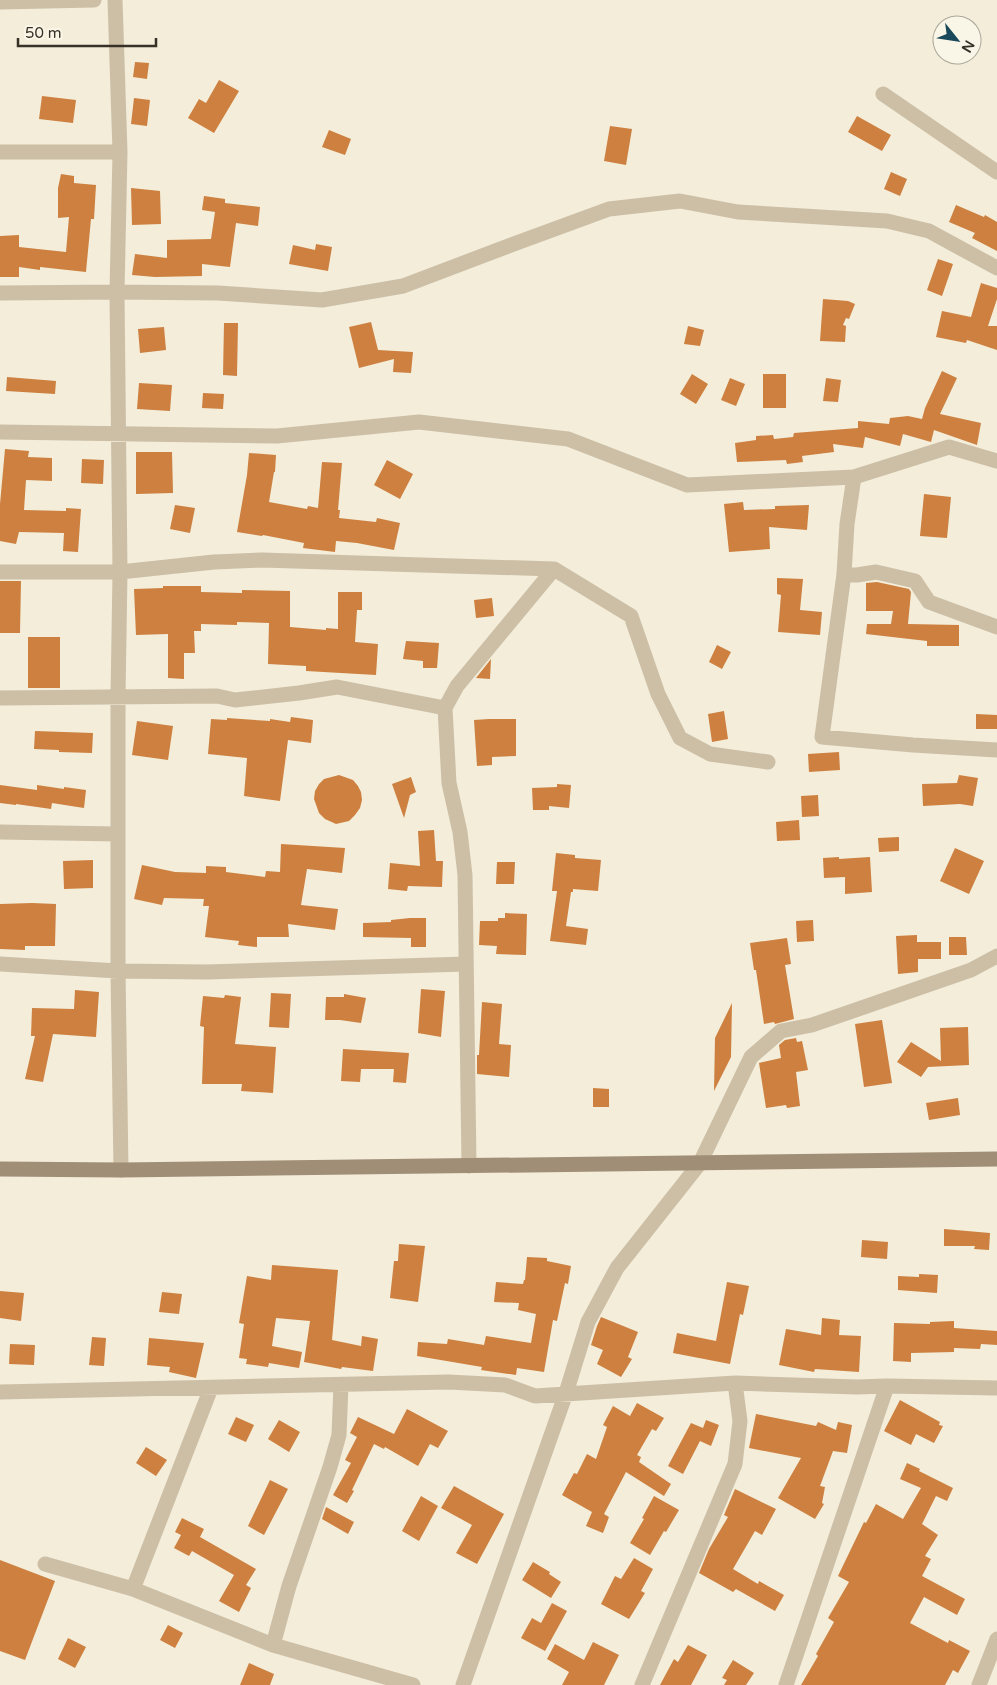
<svg xmlns="http://www.w3.org/2000/svg" width="997" height="1685" viewBox="0 0 997 1685" font-family="'Varela Round',sans-serif">
<style>
.building{fill:#cd803f}
.lines{fill:none;stroke-linecap:round;stroke-linejoin:round}
.street{stroke:#ccbfa6;stroke-width:15}
.secondary{stroke:#a08e77;stroke-width:15}
</style>
<rect width="100%" height="100%" fill="#f3edda"/>
<path class="building" d="M135,62L149,63L147,79L133,77Z
M219,80L239,91L214,133L188,118L199,99L206,103Z
M42,96L76,100L73,123L39,119Z
M134,98L150,100L147,126L131,124Z
M857,116L891,135L882,151L848,132Z
M610,126L632,129L626,165L604,161Z
M329,130L351,139L345,155L322,147Z
M891,172L907,179L900,196L884,189Z
M61,174L74,176V183L96,185L94,219H91L86,272L40,267V270L19,267V277H0V236L19,235V247L66,252L69,217L58,218V188Z
M131,188L160,191L161,224L132,225Z
M204,196L225,199V203L260,207L258,226L236,223L230,267L202,264V276L155,277L132,275L135,254L167,258V240L211,239L215,212L202,210Z
M956,205L984,217L985,215L997,222V251L972,238L975,233L949,222Z
M316,244L332,247L328,271L289,264L293,245L315,250Z
M938,259L953,264L942,296L927,290Z
M981,283L997,288V299L988,326H997V350L967,340L966,343L936,337L942,311L971,317Z
M823,299L848,301L855,304L849,319L846,318L843,325L846,326L845,342L820,341Z
M371,322L378,350L413,352L411,373L393,372L394,359L359,368L349,327Z
M224,323H238L237,376L223,375Z
M688,326L704,330L700,346L684,344Z
M164,327L166,350L140,353L138,329Z
M942,371L957,378L940,414L981,423L977,445L934,430L931,442L903,434L900,446L865,437L863,448L833,444L834,452L802,456L803,462L787,464L786,460L737,462L735,443L756,440V436L773,435L774,439L793,437L794,433L858,428V421L889,424L890,418L908,416L922,419L925,408Z
M692,374L708,384L696,404L680,394Z
M763,374H786V408H763Z
M7,377L56,381L55,394L6,391Z
M730,378L745,384L736,406L721,400Z
M826,378L841,380L838,402L823,401Z
M139,383L172,385L170,411L137,409Z
M203,393L224,394L223,409L202,408Z
M5,449L29,451L28,457L52,458V481L26,480L24,510L66,511V508L81,509L78,552L63,551L64,533L19,532L16,544L0,541V504Z
M136,452H172L173,493L136,494Z
M249,453L276,455L275,472H274L269,502L307,509L308,506L318,508L322,462L342,463L338,510H340L339,518L376,522L377,518L400,523L394,550L357,543L336,541L335,552L303,548L304,543L263,535L262,536L237,532L247,475Z
M82,459L104,460L103,484L81,483Z
M387,460L413,474L400,499L374,485Z
M924,494L951,497L947,538L920,536Z
M743,502L744,510L775,509V506L809,505L807,530L769,527L770,549L729,552L724,504Z
M175,505L195,508L190,533L170,529Z
M777,578L803,579L800,610L822,612L820,635L778,632L781,595L777,594Z
M0,581H21L20,633H0Z
M877,582L909,589L911,592L908,624L959,625V646H927V641L866,634L867,624H891L893,611H866V583Z
M163,586H201V592L242,593V590L290,591V627L326,630V628L338,629V592H362V610H357L355,642L378,644L376,675L306,671V666L268,664L269,623L237,622V625L201,624V631H194L195,653H184V679L168,678V634L136,635L134,589L163,588Z
M492,598L494,616L476,618L474,600Z
M28,637H60V688H28Z
M406,641L439,643L437,668H423V661L403,659Z
M717,645L731,652L722,669L709,662Z
M491,659L490,679L476,678Z
M724,711L728,739L712,742L708,714Z
M976,714L997,715V729H976Z
M291,717L313,720L311,743L288,740L280,801L244,796L247,758L208,754L211,719L227,720V718L270,721V719L290,722Z
M489,719H516V756L492,757V765L477,766L474,720Z
M137,721L173,726L168,760L132,755Z
M35,731L93,733L92,753L59,752V750L34,749Z
M839,752L840,770L809,772L808,754Z
M339,775L353,780L358,786L361,792L362,800L360,808L355,815L349,821L336,824L325,819L319,813L314,799L315,791L319,784L324,779Z
M959,775L978,778L973,806L960,804L923,806L922,784L957,783Z
M411,777L416,792L410,795L404,818L392,784Z
M557,784L571,785L569,808L549,806V810H533L532,788L557,787Z
M0,785L37,790V785L64,789V787L86,790L84,808L52,803L51,809L16,804V805L0,803Z
M818,795L819,816L802,817L801,796Z
M799,820L800,840L777,841L776,822Z
M434,830L436,861H443L442,887L408,886L407,891L388,889L390,863L420,866L418,831Z
M899,837V851L879,852L878,838Z
M281,844L345,848L342,873L307,869L301,905L338,909L335,930L288,924L289,937H257V947L238,945L239,941L205,937L209,906H203L204,899L164,898L162,905L134,899L142,865L175,872L206,873V866L226,867V872L265,877L266,871L280,872Z
M955,848L984,861L969,894L940,881Z
M556,853L575,855V858L601,860L598,891L573,889V892H571L566,926L588,929L586,945L550,941L557,891H552Z
M839,857V859L870,857L872,892L845,894V877L824,878L823,858Z
M93,860V888L64,889L63,861Z
M497,862H515L514,884H496Z
M32,903L56,904L55,946H25V950L0,949V904Z
M505,913L527,914L526,955L496,954L497,946L479,945L480,921H498V918H505Z
M410,918H426V947H411V938L363,937V923L391,922V920Z
M813,920L814,941L797,942L796,921Z
M917,935V942H941V959H918V972L898,974L896,936Z
M949,937H966L967,955H949Z
M787,938L791,964L785,965L794,1019L775,1024L774,1022L764,1024L756,970H754L750,943Z
M421,989L445,991L441,1037L418,1033Z
M75,990L99,992L96,1037L53,1034L43,1082L25,1079L35,1036H31L32,1008L74,1009Z
M271,993L291,994L289,1028L269,1027Z
M344,994L366,998L361,1023L340,1020H325L326,997H344Z
M225,995L241,997L235,1044L276,1047L273,1093L241,1091L242,1084H202L204,1027L200,1026L203,996L224,998Z
M482,1002L502,1004L499,1044L511,1045L509,1077L477,1074V1055H479Z
M732,1003L731,1057L714,1091L715,1038Z
M882,1020L892,1083L864,1087L855,1024Z
M968,1027L969,1065L928,1067L921,1077L897,1062L911,1042L941,1061L940,1028Z
M796,1038L797,1042L802,1041L808,1070L796,1072L800,1106L787,1108L786,1105L766,1108L759,1063L781,1058L779,1045L785,1040Z
M343,1049L409,1053L406,1083L393,1082L394,1069H361L360,1082L341,1081Z
M593,1088L609,1089V1107H593Z
M958,1098L960,1115L929,1120L926,1103Z
M944,1229L990,1233L989,1250L974,1249L975,1246H944Z
M862,1240L888,1242L887,1259L861,1257Z
M399,1244L425,1246L418,1302L390,1298L394,1261H398Z
M527,1257L547,1258V1261L571,1266L568,1284L565,1283L557,1321L553,1320L544,1372L517,1368L516,1375L481,1370L482,1367L417,1356L418,1342L447,1344L448,1339L484,1345L486,1336L531,1343L536,1314L518,1310L519,1303L494,1302L496,1282L523,1284L524,1280H525Z
M272,1265L338,1270L332,1340L361,1346L362,1336L378,1339L373,1371L342,1367L341,1369L304,1362L310,1321L276,1318L272,1346L302,1352L299,1368L269,1363L268,1367L246,1364L247,1359L239,1358L244,1324L239,1323L247,1276L271,1280Z
M919,1274L938,1275L937,1293L898,1290V1276L919,1277Z
M727,1282L749,1286L743,1315L740,1314L730,1364L673,1353L677,1333L716,1341Z
M0,1291L24,1293L21,1321L0,1318Z
M162,1292L182,1294L179,1314L159,1312Z
M601,1317L638,1332L628,1357L632,1359L621,1377L597,1364L603,1350L591,1345L597,1326Z
M822,1318L840,1320L839,1335L861,1336L859,1372L815,1369L814,1372L779,1365L786,1329L821,1335Z
M954,1321V1328L997,1331V1345L981,1344L980,1349L954,1348V1352L911,1353V1362L893,1361L894,1323L930,1324V1322Z
M92,1337L106,1338L104,1366L89,1365Z
M149,1338L204,1343L196,1378L169,1372L170,1367L147,1365Z
M10,1344L35,1345L34,1365L9,1364Z
M900,1400L940,1422L939,1425L943,1426L934,1443L916,1434L911,1445L884,1431Z
M637,1403L664,1418L656,1431L652,1429L637,1455L641,1457L639,1462L671,1484L664,1496L626,1472L604,1514L609,1517L603,1533L586,1526L592,1512L562,1495L574,1473L577,1474L587,1454L596,1459L607,1427L603,1425L613,1406L630,1416Z
M407,1409L448,1431L438,1448L430,1444L418,1466L385,1447L384,1449L374,1444L352,1490L354,1491L347,1503L333,1495L351,1463L345,1460L357,1437L350,1433L358,1417L394,1434Z
M756,1414L816,1426L818,1422L836,1430L838,1422L852,1425L847,1453L833,1451L820,1486L825,1487L822,1503L824,1504L815,1519L778,1498L801,1458L749,1448Z
M236,1417L254,1425L246,1442L228,1434Z
M279,1420L300,1432L289,1452L268,1439Z
M706,1420L719,1425L711,1446L700,1441L683,1474L668,1466L691,1423L703,1428Z
M146,1447L167,1460L156,1476L136,1463Z
M907,1463L920,1469L919,1471L953,1488L947,1501L936,1496L922,1524L938,1535L925,1556L931,1559L922,1576L965,1599L957,1615L924,1597L910,1623L948,1643L949,1640L970,1651L958,1673L953,1670L945,1685H801L818,1656L816,1654L834,1622L828,1618L849,1582L838,1576L864,1522L866,1523L876,1504L903,1519L921,1488L900,1479Z
M270,1480L288,1489L264,1535L248,1526Z
M454,1486L504,1514L477,1564L456,1553L472,1525L441,1508Z
M735,1489L776,1509L762,1535L755,1531L733,1569L758,1584L759,1581L784,1595L775,1611L736,1589L733,1592L699,1573L709,1549L728,1517L724,1515Z
M421,1496L438,1506L419,1541L402,1531Z
M654,1496L679,1510L666,1532L664,1531L650,1555L630,1543L644,1519L642,1518Z
M326,1507L354,1522L348,1534L322,1519Z
M182,1518L204,1529L200,1537L256,1569L246,1585L251,1588L239,1612L219,1601L234,1575L192,1551L189,1556L174,1548L181,1535L175,1532Z
M634,1558L653,1569L641,1591L645,1593L629,1619L601,1604L615,1576L621,1579Z
M0,1560L55,1581L25,1660L0,1651Z
M533,1562L550,1572L549,1574L561,1582L551,1598L522,1580Z
M552,1603L567,1611L545,1651L521,1638L532,1618L541,1623Z
M168,1625L183,1633L175,1648L160,1640Z
M68,1638L86,1647L75,1668L58,1659Z
M593,1642L619,1655L604,1685H562L569,1672L547,1659L555,1644L584,1660Z
M688,1645L707,1655L691,1685H660L674,1659L678,1662Z
M733,1660L754,1673L746,1685H724L727,1680L722,1678Z
M249,1663L274,1674L270,1685H240Z"/>
<g class="lines">
<path class="street" d="M115,0L120,152L117,292L120,572L118,697V971L121,1170
M0,2L94,0
M883,94L997,172
M0,152H120
M0,293L117,292L218,293L322,300L403,286L511,245L609,209L680,201L738,212L887,221L929,231L997,268
M0,432L277,436L419,422L568,439L687,485L854,477L949,447L997,461
M854,477L847,524L844,574L822,737L913,745L997,750
M0,572H120L214,562L262,560L554,569L631,616L658,694L680,738L710,754L768,762
M844,574L857,575L876,572L915,581L929,602L997,627
M0,698L217,696L235,700L299,693L337,687L445,708
M0,832L118,834
M0,964L118,971L207,972L466,964
M469,1166L465,875L460,832L449,783L445,708L457,686L554,569
M0,1392L449,1382L505,1385L535,1396L735,1383L857,1387L887,1386L997,1388
M45,1564L133,1589L273,1645L413,1685
M133,1589L211,1388
M273,1645L289,1586L330,1467L339,1435L341,1385
M463,1685L566,1393L588,1322L617,1268L700,1163L751,1057L781,1031L812,1025L971,970L997,956
M642,1685L735,1464L740,1421L735,1383
M786,1685L887,1386
M979,1685L997,1639"/>
<path class="secondary" d="M0,1169L121,1170L997,1159"/>
</g>
<g transform="translate(957 40) rotate(120)"><circle r="24" fill="#faf6e7" stroke="#aca79a"/>
<path d="M0-4L9 19L0 12L-9 19Z" fill="#1a495b"/>
<text y="-8" font-size="14" font-weight="bold" text-anchor="middle" fill="#373027">N</text>
</g>
<path d="M18 38v8h138v-8" fill="none" stroke="#373027" stroke-width="2.5"/>
<text x="25" y="38" font-size="15" fill="#373027" stroke="#faf6e7" stroke-width="4" paint-order="stroke">50 m</text>
</svg>
